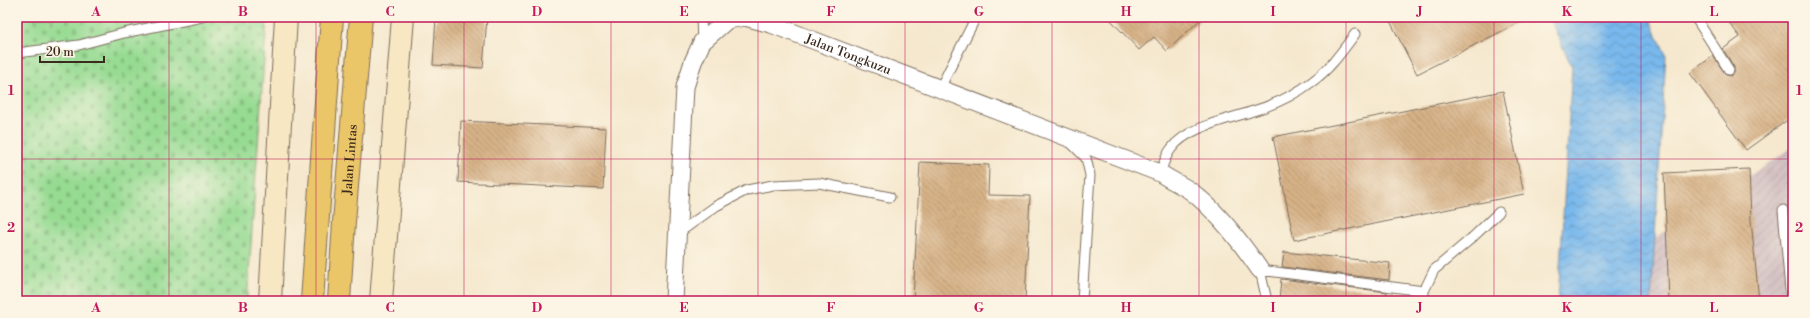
<svg xmlns="http://www.w3.org/2000/svg" width="1810" height="318" viewBox="0 0 1810 318" font-family="'Libre Bodoni',serif">
<style>
.industrial{fill:url(#industrial-furrows)}
.cemetery{fill:url(#cemetery-stones);stroke:#698258}
.water{fill:url(#water-waves);stroke:#5a7185}
.building{fill:url(#building-back-hatch)}
.lines{fill:none;stroke-linecap:round;stroke-linejoin:round}
.lane-casing{stroke:#7c6c5c;stroke-width:11}
.street-casing{stroke:#7c6c5c;stroke-width:19}
.secondary-casing{stroke:#7c6c5c;stroke-width:24}
.highway-casing{stroke:#7c6c5c;stroke-width:24}
.lane{stroke:#fff;stroke-width:9}
.street{stroke:#fff;stroke-width:17}
.secondary{stroke:#f7e8c3;stroke-width:22}
.highway{stroke:#ebc669;stroke-width:22}
.grid{fill:none;stroke:#c2185b;stroke-width:1;stroke-opacity:0.55}
.labels{text-anchor:middle;stroke-width:3;stroke-linejoin:round;paint-order:stroke}
.street-label{font-size:13px;fill:#3b2a1e;stroke:#fcf5e5}
.neatline{fill:none;stroke:#c2185b;stroke-width:1.5}
.grid-label{font-size:13px;text-anchor:middle;font-weight:bold;fill:#c2185b}
</style>
<defs>
<pattern id="industrial-furrows" width="10" height="10" patternUnits="userSpaceOnUse"><rect width="10" height="10" fill="#d2bfc1"/><path d="M-1 1l2-2M0 10L10 0M9 11l2-2" fill="none" stroke="#b5a4a5"/></pattern>
<pattern id="cemetery-stones" width="16" height="16" patternUnits="userSpaceOnUse"><rect width="16" height="16" fill="#97db93"/><path d="M2 7V4a2 2 0 0 1 4 0v3zM10 15v-3a2 2 0 0 1 4 0v3z" fill="#83bc7e"/></pattern>
<pattern id="water-waves" width="16" height="10" patternUnits="userSpaceOnUse"><rect width="16" height="10" fill="#78b8ec"/><path d="M0 5q4-4 8 0t8 0" fill="none" stroke="#6496bf"/></pattern>
<pattern id="building-back-hatch" width="6" height="6" patternUnits="userSpaceOnUse"><rect width="6" height="6" fill="#d7b287"/><path d="M-1 5l2 2M0 0l6 6M5-1l2 2" fill="none" stroke="#b0916e"/></pattern>
</defs>
<rect width="100%" height="100%" fill="#fcf5e5"/>
<filter id="ink" filterUnits="userSpaceOnUse"><feTurbulence type="fractalNoise" baseFrequency=".025" numOctaves="2"/><feDisplacementMap in="SourceGraphic" scale="8" xChannelSelector="R" yChannelSelector="G"/><feConvolveMatrix kernelMatrix="1 2 1 2 8 2 1 2 1" color-interpolation-filters="sRGB"/></filter>
<filter id="wash" filterUnits="userSpaceOnUse"><feTurbulence type="fractalNoise" baseFrequency=".012" numOctaves="4" result="noise"/><feDisplacementMap in="SourceGraphic" scale="16" xChannelSelector="R" yChannelSelector="G"/><feGaussianBlur stdDeviation="0.9" result="paint"/><feColorMatrix in="noise" values="0 0 0 0 0 0 0 0 0 0 0 0 0 0 0 0 0 1.4 0 .05"/><feComposite in="paint" operator="in"/></filter>
<g filter="url(#wash)">
<rect width="100%" height="100%" fill="#f5e8ce"/>
<path class="industrial" d="M1793,147V301H1651L1655,238Z"/>
<path class="cemetery" d="M17,17H267L247,301H17Z"/>
<path class="water" d="M1549,17H1649L1666,55L1651,301H1558L1572,67Z"/>
<g id="blocks">
<path class="building" d="M436,17H487L483,68L433,65Z
M1108,17H1203L1167,51L1154,37L1139,50Z
M1388,17H1530L1417,74Z
M1725,17H1793V116L1746,150L1690,73L1713,56L1726,75L1730,76L1734,73V67L1723,49L1740,37Z
M1503,91L1524,194L1294,240L1273,137Z
M461,121L606,128L603,189L458,182Z
M920,162L989,165L988,195L1030,196L1025,301H913Z
M1749,169L1751,220L1759,301H1669L1664,173Z
M1284,252L1390,263L1389,280L1282,267Z
M1281,279L1387,292L1386,301H1279Z"/>
</g>
</g>
<g filter="url(#ink)">
<use href="#blocks" fill-opacity="0" stroke="#7c6c5c" stroke-width="1"/>
<g class="lines">
<g class="lane-casing">
<path id="lane" d="M701,17L702,42
M1695,17L1729,70
M17,53L79,45L124,33L202,17
M940,88L976,17
M1070,142L1086,158L1090,175L1082,301
M1160,173C1163,165 1166,155 1171,149C1187,127 1226,120 1250,112C1271,106 1295,95 1313,81C1330,69 1343,50 1355,34
M1783,210L1791,301
M677,234L716,206L747,190L773,185L819,183L890,197
M1267,301L1260,270L1424,291
M1424,301V291L1434,270L1473,237L1499,212"/>
</g>
<g class="street-casing">
<g id="street">
<path id="s1" d="M674,301L685,87L693,62L702,42L727,20L745,17L771,24L1160,173C1170,180 1182,185 1192,192C1219,213 1241,242 1260,270"/>
</g>
</g>
<g class="secondary-casing">
<path id="secondary" d="M270,301L286,17
M381,301L403,17"/>
</g>
<g class="highway-casing">
<g id="highway">
<path d="M312,301L332,17"/>
<path id="s2" d="M339,301L344,222L361,17"/>
</g>
</g>
<use href="#lane" class="lane"/>
<use href="#street" class="street"/>
<use href="#secondary" class="secondary"/>
<use href="#highway" class="highway"/>
</g>
</g>
<path class="grid" d="M169,17V301M316,17V301M464,17V301M611,17V301M758,17V301M905,17V301M1052,17V301M1199,17V301M1346,17V301M1494,17V301M1641,17V301M17,159H1793"/>
<g class="labels">
<g class="street-label">
<text dy="5" stroke="none"><textPath href="#s1" startOffset="424">Jalan Tongkuzu</textPath></text>
<text dy="5" stroke="none"><textPath href="#s2" startOffset="142">Jalan Lintas</textPath></text>
</g>
</g>
<rect width="1810" height="318" fill="none" stroke="#fcf5e5" stroke-width="44"/>
<path d="M40 56v6h64v-6" fill="none" stroke="#3b2a1e" stroke-width="2"/>
<text x="46" y="56" font-size="12" fill="#3b2a1e" stroke="#fcf5e5" stroke-width="3" paint-order="stroke">20 m</text>
<rect x="22" y="22" width="1766" height="274" class="neatline"/>
<g class="grid-label">
<text x="96" y="16">A</text>
<text x="243" y="16">B</text>
<text x="390" y="16">C</text>
<text x="537" y="16">D</text>
<text x="684" y="16">E</text>
<text x="831" y="16">F</text>
<text x="979" y="16">G</text>
<text x="1126" y="16">H</text>
<text x="1273" y="16">I</text>
<text x="1420" y="16">J</text>
<text x="1567" y="16">K</text>
<text x="1714" y="16">L</text>
<text x="11" y="95">1</text>
<text x="1799" y="95">1</text>
<text x="11" y="232">2</text>
<text x="1799" y="232">2</text>
<text x="96" y="312">A</text>
<text x="243" y="312">B</text>
<text x="390" y="312">C</text>
<text x="537" y="312">D</text>
<text x="684" y="312">E</text>
<text x="831" y="312">F</text>
<text x="979" y="312">G</text>
<text x="1126" y="312">H</text>
<text x="1273" y="312">I</text>
<text x="1420" y="312">J</text>
<text x="1567" y="312">K</text>
<text x="1714" y="312">L</text>
</g>
</svg>
